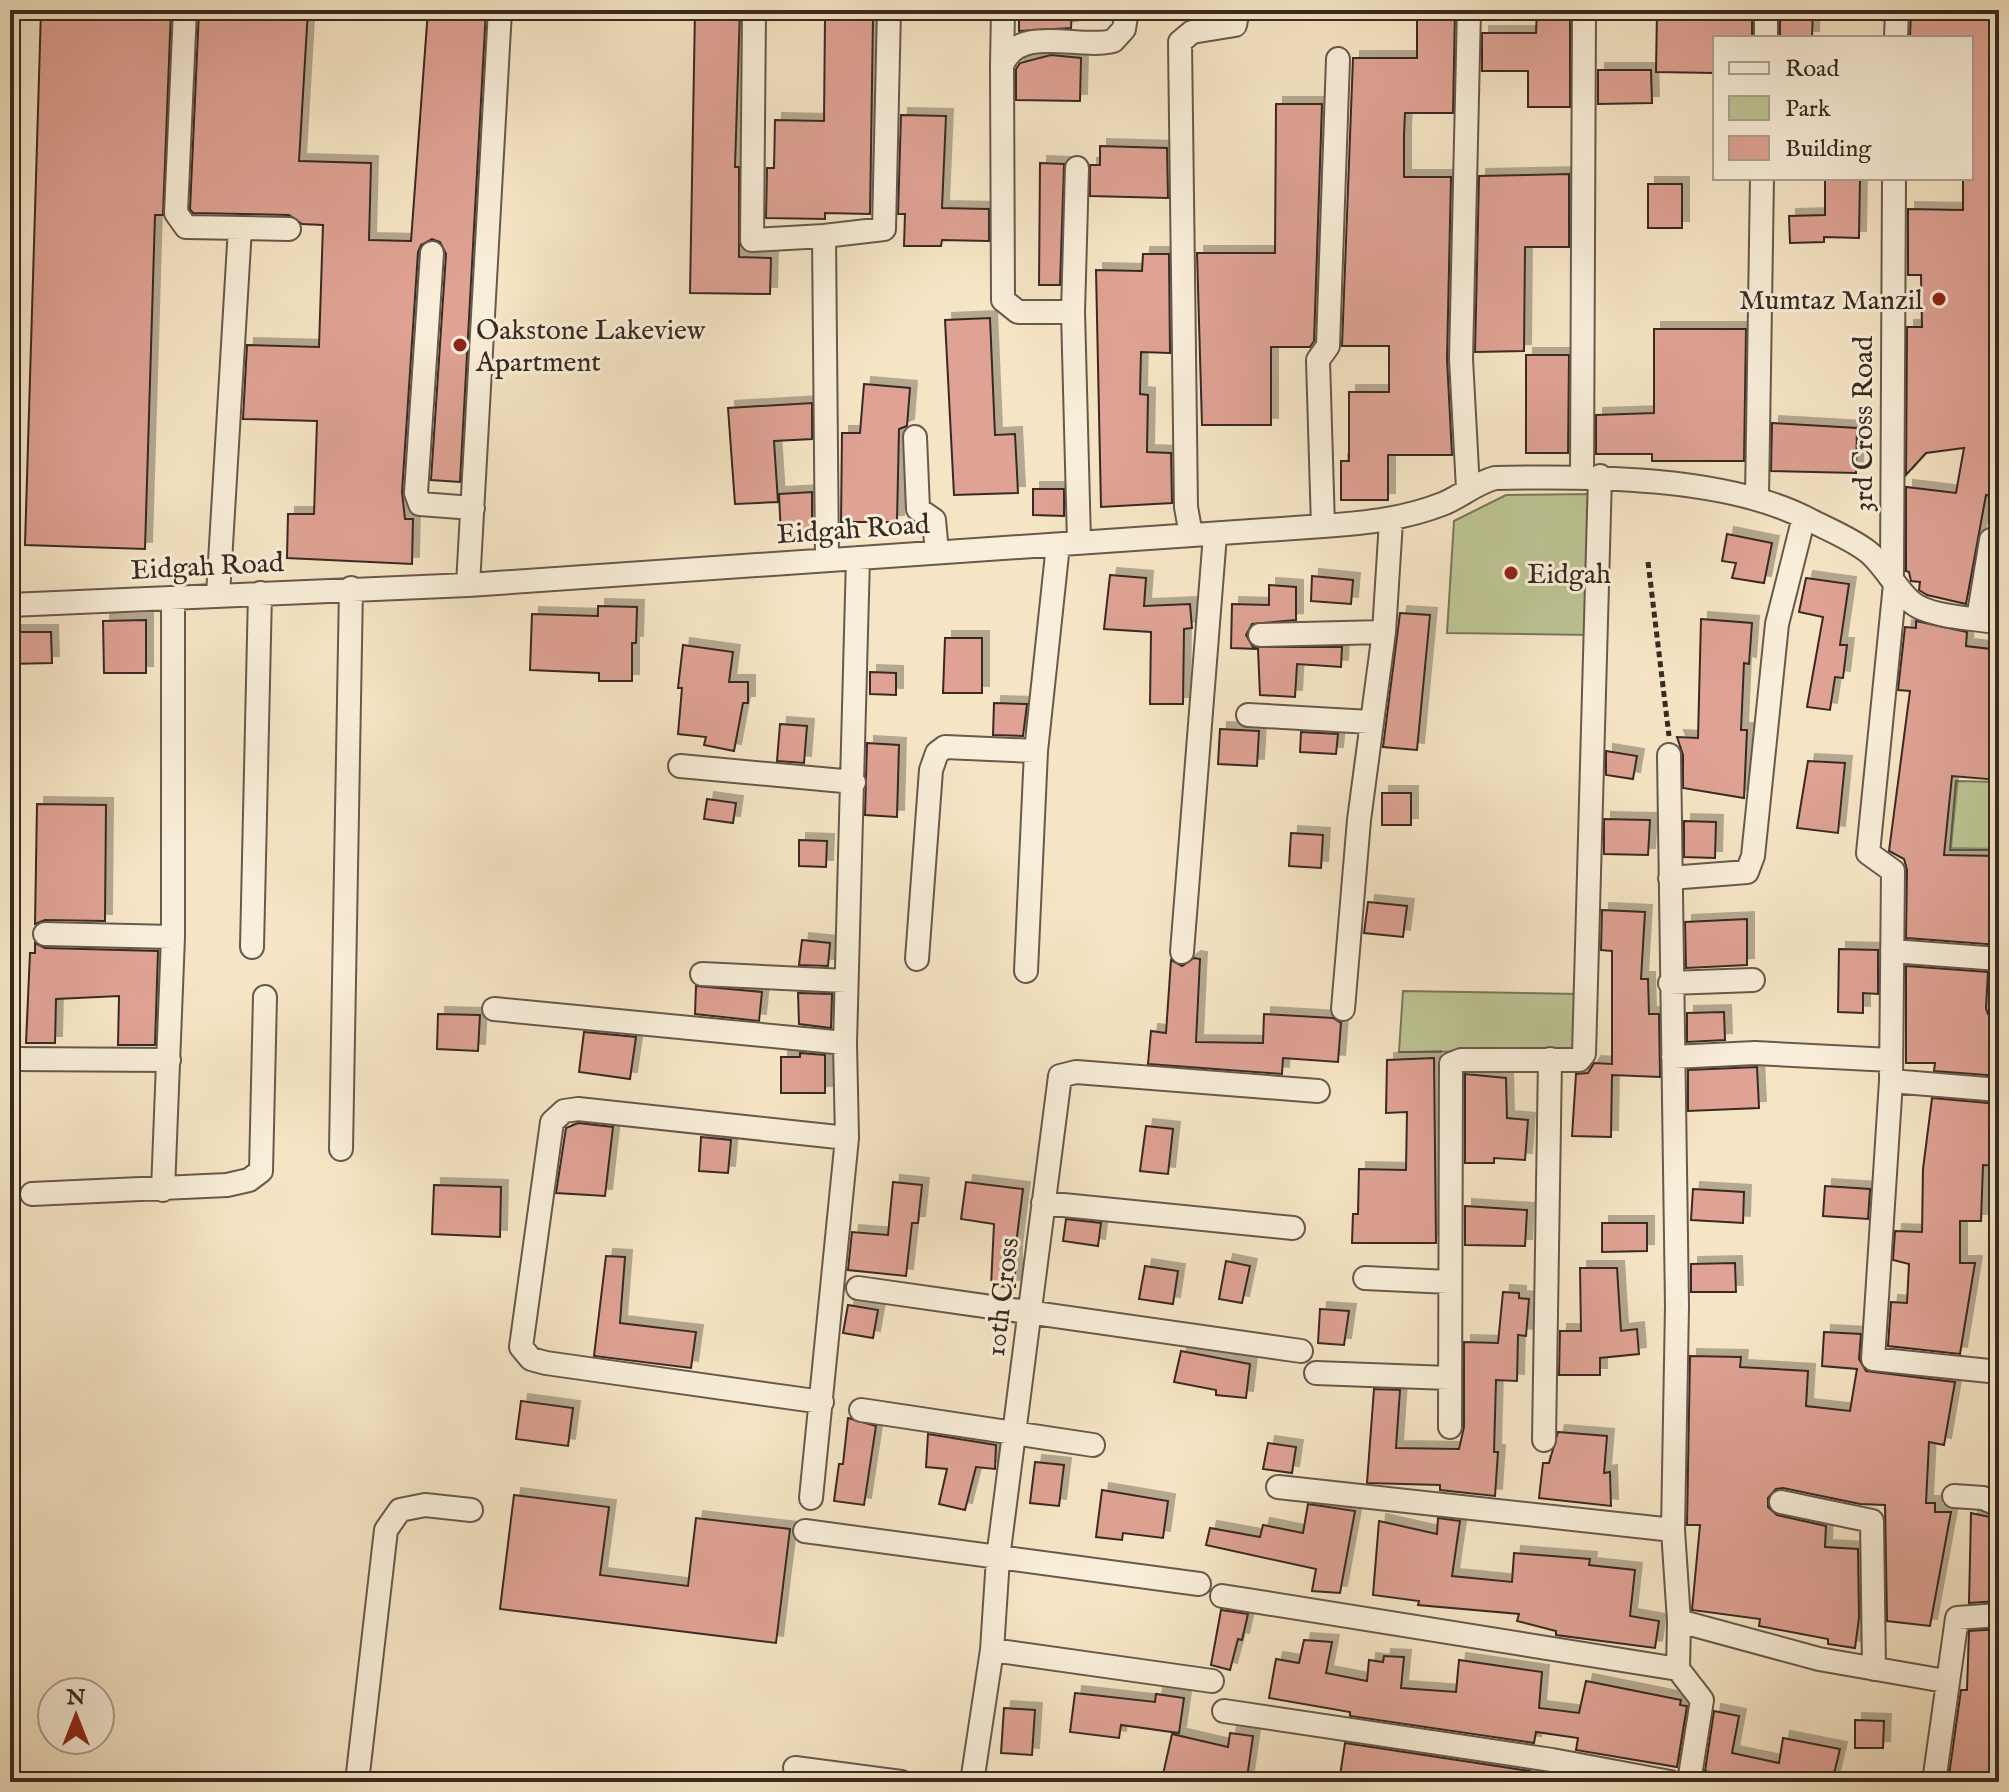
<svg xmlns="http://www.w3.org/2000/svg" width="2009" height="1792" viewBox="0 0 2009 1792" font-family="'IM FELL English',serif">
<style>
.green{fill:#bdc494;stroke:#7a775c;stroke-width:2}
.building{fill:#dfa294;stroke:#372a23;stroke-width:2;filter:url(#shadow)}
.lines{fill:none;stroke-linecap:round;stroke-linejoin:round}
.minor-casing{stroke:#67594c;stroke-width:26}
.path{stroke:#372a23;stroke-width:5;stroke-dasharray:6 4;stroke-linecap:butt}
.minor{stroke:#f9eed9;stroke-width:22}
.poi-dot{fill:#8f2418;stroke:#f9eed9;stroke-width:3}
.labels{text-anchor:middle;stroke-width:6;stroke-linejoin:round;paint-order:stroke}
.poi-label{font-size:28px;fill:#372a23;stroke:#f9eed9;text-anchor:start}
.street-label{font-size:28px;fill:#372a23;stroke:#f9eed9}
</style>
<defs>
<filter id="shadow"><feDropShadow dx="7" dy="-7" stdDeviation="0" flood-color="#0004"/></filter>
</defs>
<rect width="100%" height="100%" fill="#f6e5c5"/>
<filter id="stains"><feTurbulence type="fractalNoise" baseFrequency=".0025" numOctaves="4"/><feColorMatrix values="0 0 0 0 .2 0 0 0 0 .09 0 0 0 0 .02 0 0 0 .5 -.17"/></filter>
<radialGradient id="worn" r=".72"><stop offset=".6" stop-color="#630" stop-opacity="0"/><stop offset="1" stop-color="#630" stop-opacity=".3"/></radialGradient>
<path class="green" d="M1595,494L1590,635L1447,633L1454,521L1506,495Z
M1956,781L1999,782V850H1950Z
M1403,991L1579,994V1051L1399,1052Z"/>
<path class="building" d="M41,10H171L163,215H155L145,549L25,545Z
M199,10H308L299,161L371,163L369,240L411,241L428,10H486L460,482L431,480L446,254L440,242L432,239L421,245L418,252L402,492L405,519H413L412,564L287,558L288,514H314L317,421L243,419L247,345L319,347L323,225L302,224L289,215L193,213L190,209Z
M695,10H740L735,167H739V257L771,258L770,294L690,293Z
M1019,10H1072L1071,28L1019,31Z
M1423,10H1455L1453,113H1405L1404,135V177H1451L1447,359L1452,455H1388V500H1341V461H1349V392H1389V346H1342L1353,58H1417V19H1423Z
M1537,10H1570V107H1528V71H1482V33H1536Z
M1657,10H1752V38H1715V73L1656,72Z
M1780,10H1813L1812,38H1780Z
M1911,10H1960V18L1999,19V497L1986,495L1966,604L1927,595L1919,590L1920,582L1911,581L1909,572L1906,571V487L1956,493L1964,448L1926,453L1906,475L1907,327H1922L1921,275H1908V209L1963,210V178H1971V38H1910Z
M825,18L873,19L870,214L825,213V219L766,218L767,168H774L775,120L824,121Z
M1051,55L1081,58L1080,101L1016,100V69L1020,63Z
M1598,70H1651L1652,103L1598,104Z
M1276,104H1322L1314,341L1310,347H1271V425H1202L1197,253H1275Z
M901,115L946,116L942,208L989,209V241L942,240L941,246H904L905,214H898Z
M1100,146L1167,148L1168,198L1090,196V165H1100Z
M1040,163L1064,164L1060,285H1039Z
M1569,174V247H1525L1524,351L1475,352L1479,176Z
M1825,178H1860L1859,238L1824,237V242L1790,243L1789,216L1825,215Z
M1648,184H1682V228H1648Z
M1143,254H1169L1170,353L1141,352L1140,394L1148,395L1147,452L1171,453L1172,503L1101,507L1096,270L1142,271Z
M990,318L995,435L1015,434L1018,493L954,495L945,320Z
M1654,329H1746L1744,461H1652V454H1596V415L1654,413Z
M1526,355H1569L1568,453H1526Z
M864,384L910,388L907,426L899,429L897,522H841L842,433H860Z
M812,403V439L774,441L778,502L735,504L728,408Z
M1772,423L1857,428L1856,473L1771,471Z
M1033,489H1064V516L1033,515Z
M812,492V535L781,537L779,494Z
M1727,534L1772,543L1764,583L1732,578L1736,563L1722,561Z
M1110,575L1146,578L1144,606L1190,604L1192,628L1184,629L1183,704H1150L1151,632L1104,629Z
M1312,576L1353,580L1351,604L1311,601Z
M1806,578L1849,584L1840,645H1847L1843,678L1835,677L1830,710L1807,707L1823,617L1799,612Z
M1269,585L1296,587V620L1252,624L1246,635L1253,647H1342L1341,667L1297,664L1295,697L1260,695L1258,649L1231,648L1232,604L1269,605Z
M598,606L637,607L636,643H632V681H599V673L530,670L532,614L598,616Z
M1400,613L1430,615L1417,750L1383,747Z
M1701,619L1752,623L1749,664L1744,663L1741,730H1747L1744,798L1683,788V755L1677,737L1698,738Z
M146,620V673H104L103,621Z
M1916,621L1967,632L1966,646L1999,650V780L1952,776L1944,855L1999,856V945L1906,938L1907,870L1904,859L1889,851L1910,691L1898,690L1905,627L1916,628Z
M10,632H51L52,663L10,664Z
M945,638H982V693H943Z
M683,645L733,652L729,682H748V703H743L734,751L704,745L706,737L678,734L682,688H678Z
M870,672L896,673V695L870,694Z
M994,703L1027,704L1023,736L993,735Z
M780,724L807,726L804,763L777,761Z
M1220,729L1259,731L1257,766L1218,764Z
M1301,732L1338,734L1336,754L1300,752Z
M867,743L899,745L897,817L865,815Z
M1606,751L1637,756L1633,779L1606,775Z
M1808,761L1845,763L1838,833L1797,828Z
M1382,793H1411V825H1382Z
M707,799L736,803L733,823L704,819Z
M37,804L106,805L105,921L45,920L35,924Z
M1604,819L1650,820L1648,855L1604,854Z
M1684,821L1716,822L1715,858L1684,857Z
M1291,833L1323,835L1321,868L1289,866Z
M799,840L827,841L826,867L799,866Z
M1368,902L1407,906L1403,937L1364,933Z
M1602,910L1645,912L1641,979H1648L1649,1014H1659L1660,1077L1612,1075L1611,1137L1572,1136L1576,1074L1588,1073L1594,1063L1612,1064V951L1601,950Z
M1747,919V965L1686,968L1685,922Z
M802,940L830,943L828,966L799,965Z
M35,943L45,948L158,951L155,1045H118L119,996L56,999L55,1043H26L30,953H35Z
M1839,949L1878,950V994L1863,993V1013L1838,1012Z
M1194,958L1200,959L1196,1042L1263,1043L1264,1014L1333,1018L1341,1023L1338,1062L1283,1058L1282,1074L1148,1064L1151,1031L1166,1033L1171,960L1182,966Z
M1906,966L1988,972L1986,1008L1988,1014L1999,1015V1076L1934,1071L1935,1063H1906Z
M696,986L762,992L759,1021L695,1014Z
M798,993L832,994L831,1028L799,1024Z
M1724,1012L1725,1040L1687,1042V1013Z
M438,1014L480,1015L478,1051L437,1049Z
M584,1032L636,1037L630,1079L579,1072Z
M800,1053L825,1055V1093H781V1057H800Z
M1434,1058L1436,1243H1352L1353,1214H1358L1359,1169L1406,1170L1407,1112L1386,1113L1387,1060Z
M1757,1067L1759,1108L1688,1111V1070Z
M1465,1074L1506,1078L1507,1118L1528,1120L1525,1160L1494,1158V1163H1465Z
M1932,1098L1999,1104V1166L1983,1165L1981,1221H1960V1263H1975L1960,1354L1888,1346L1891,1302L1907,1303L1909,1264L1893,1260L1895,1231L1922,1232L1923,1169Z
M578,1123L613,1127L605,1196L556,1193L566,1128Z
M1146,1126L1173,1129L1168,1174L1140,1171Z
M701,1137L731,1140L728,1173L699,1171Z
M893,1182L922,1185L918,1223H912L906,1276L848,1270L852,1232L888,1235Z
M966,1182L1023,1189L1015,1252V1287L991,1286L994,1224L961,1219Z
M434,1185L501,1187L500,1237L432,1234Z
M1825,1186L1870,1189L1868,1219L1823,1216Z
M1693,1189L1744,1192L1743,1223L1691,1220Z
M1465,1206L1527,1210L1525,1246L1465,1245Z
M1066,1219L1101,1223L1098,1246L1063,1241Z
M1602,1223H1647V1251L1602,1252Z
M606,1256L625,1257L620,1323L696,1332L691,1368L594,1356Z
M1226,1261L1250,1266L1242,1303L1219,1299Z
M1735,1263L1736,1292H1691V1264Z
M1145,1266L1178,1271L1173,1304L1139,1299Z
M1580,1268H1617L1621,1331L1637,1329L1639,1354L1600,1358V1375H1559L1560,1331H1581Z
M1503,1292L1519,1293V1298L1529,1299L1526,1336L1518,1335L1517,1381L1496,1380L1494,1452H1498L1495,1496L1440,1490V1485L1367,1483L1374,1389L1400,1390L1396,1448L1459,1449L1464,1427V1342L1498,1343Z
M848,1305L878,1310L873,1338L843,1333Z
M1320,1309L1349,1311L1344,1345L1318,1343Z
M1824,1332L1861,1334L1859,1359L1866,1371L1955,1382L1944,1445L1929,1442L1926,1503H1935V1512H1951L1930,1626L1887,1621L1885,1505L1860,1504L1783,1488L1776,1489L1768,1498V1507L1777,1515L1826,1526L1825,1547L1858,1549L1859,1618L1855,1648L1828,1644V1639L1759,1626L1760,1619L1692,1610L1700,1525H1687L1690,1356L1741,1357L1740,1367L1808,1371L1806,1406L1850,1411L1857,1369L1822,1366Z
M1181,1351L1250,1364L1246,1398L1216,1395V1390L1174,1382Z
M521,1401L573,1408L568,1446L516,1439Z
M848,1418L876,1426L864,1505L834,1501L839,1464H843Z
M1558,1432L1607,1436L1604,1473L1610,1472L1611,1506L1539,1498L1543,1463H1549Z
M928,1434L996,1445L995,1469L976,1467L965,1510L939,1504L947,1469L926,1467Z
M1268,1443L1296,1447L1292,1473L1263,1469Z
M1035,1462L1064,1465L1059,1506L1030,1503Z
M1102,1490L1168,1501L1163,1538L1123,1533L1122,1540L1096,1537Z
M514,1495L609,1507L600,1575L688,1586L696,1518L790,1529L776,1643L500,1609Z
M1308,1504L1355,1511L1340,1593L1312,1591L1316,1569L1206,1545L1210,1528L1260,1537L1263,1525L1303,1533Z
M1971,1513L1999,1519V1601L1969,1603Z
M1438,1518L1460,1521L1452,1576L1512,1582L1514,1553L1590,1559L1589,1565L1635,1570L1630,1616L1659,1621L1655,1648L1556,1635V1631L1517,1621L1519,1614L1418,1605L1419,1601L1373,1595L1379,1521L1437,1534Z
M1221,1610L1248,1614L1242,1640L1238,1639L1230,1670L1211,1665Z
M1999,1629V1782H1948L1961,1690H1967L1969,1631Z
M1304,1640L1332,1642L1326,1673L1367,1681L1369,1660L1383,1662L1384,1656L1404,1657L1401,1688L1456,1692L1459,1660L1542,1672L1539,1708L1579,1713L1586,1681L1681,1700L1680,1705L1687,1706L1677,1767L1576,1750L1578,1738L1536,1732L1534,1743L1350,1716V1712L1269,1698L1276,1659L1299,1663Z
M1075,1693L1155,1702L1156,1694L1184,1698L1179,1733L1121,1725L1119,1738L1070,1732Z
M1004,1708L1035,1710L1032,1755L1001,1753Z
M1714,1711L1739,1716L1732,1753L1779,1763L1783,1738L1840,1749L1832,1782H1747L1705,1771Z
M1855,1720L1884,1721L1883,1748H1855Z
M1230,1733L1253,1736L1247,1778L1197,1772L1195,1782L1162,1779L1172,1734L1228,1747Z
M1345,1743L1530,1771L1528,1782H1339Z"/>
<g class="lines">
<g class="minor-casing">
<path id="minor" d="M185,10L176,213L186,227L289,229
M754,10L752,240L824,236
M1766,38V10
M1896,38L1897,10
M1002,65L1003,10
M1077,168L1073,312L1079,542
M432,253L416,493L420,504L473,508
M1073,312H1018L1003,300L1002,66C1017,23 1080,50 1113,41L1124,29L1127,10
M915,437L918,509L934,520L937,552
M1582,476L1584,10
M1468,489L1461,359L1469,10
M1757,497L1762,178
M1323,526L1318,360L1328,346L1338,59
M1191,535L1186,507L1180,42L1192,32L1235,25L1238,10
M827,560L824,236L884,229L889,10
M1892,574L1894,178
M1895,584L1868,853L1893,871L1891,1081L1873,1359L1999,1372
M468,585L500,10
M218,595L240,228
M10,605L468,585L1323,526C1366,523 1405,519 1445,503C1463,495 1476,483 1495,478C1588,476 1725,476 1808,519C1827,529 1850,538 1867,551C1886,565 1901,600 1921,608C1943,618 1975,618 1999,623
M1978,619L1991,540L1999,542
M1260,635L1384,632
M1248,715L1370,722
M680,766L854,782
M1670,878L1747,872L1753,856L1777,624L1804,517
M45,934L173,937
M252,947L260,593
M1892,951L1999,959
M1182,952L1215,535
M917,959L931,770L937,753L945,747L1036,751
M1026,971L1036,751L1058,545
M702,974L846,981
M1670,983L1753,980
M494,1009L845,1043
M1343,1009L1359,820L1384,632L1391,521
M1673,1057L1755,1053L1891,1060
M10,1059L169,1060
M1891,1081L1999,1090
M341,1149L351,588
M163,1190L173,937V598
M32,1194L227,1185L249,1180L261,1171L265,997
M1043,1203L1293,1228
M1365,1278L1449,1282
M858,1288L1301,1351
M1316,1373L1449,1378
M822,1402L546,1363L531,1359L521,1347L552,1122L564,1111L578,1109L847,1138
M861,1410L1093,1445
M1450,1427L1451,1064L1461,1060H1579L1584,1054L1600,476
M1544,1440L1550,1059
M1278,1487L1673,1530
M1954,1496L1983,1498L1999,1505
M811,1498L847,1138L845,1043L858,558
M1781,1502L1872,1521L1874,1669
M805,1531L1199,1584
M1222,1596L1678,1669L1679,1621L1673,1530L1677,1306L1669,755
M1679,1621L1819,1659L1945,1681
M992,1650L1212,1681
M1678,1669L1702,1700L1689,1782
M1224,1711L1552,1760L1670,1782
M795,1768L901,1782
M357,1782L386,1530L400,1510L425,1505L471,1510
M972,1782L992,1650L998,1558L1060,1076L1076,1072L1318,1091
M1934,1782L1957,1618L1999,1615"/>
</g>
<path class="path" d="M1648,562L1669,736"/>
<use href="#minor" class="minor"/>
</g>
<g class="poi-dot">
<circle cx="1939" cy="299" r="8"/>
<circle cx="460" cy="345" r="8"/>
<circle cx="1511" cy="573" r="8"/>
</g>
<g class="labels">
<g class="poi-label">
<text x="1923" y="309" text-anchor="end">Mumtaz Manzil</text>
<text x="476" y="339">Oakstone Lakeview<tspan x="476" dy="32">Apartment</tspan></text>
<text x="1527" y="583">Eidgah</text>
</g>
<g class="street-label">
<text transform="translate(1862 424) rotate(-90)" y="10">3rd Cross Road</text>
<text transform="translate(853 528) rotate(-4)" y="10">Eidgah Road</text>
<text transform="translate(207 565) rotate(-3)" y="10">Eidgah Road</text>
<text transform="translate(1001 1297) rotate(-83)" y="10">10th Cross</text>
</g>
</g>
<rect width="2009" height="1792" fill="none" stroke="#f6e5c5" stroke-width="40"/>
<rect x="12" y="12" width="1985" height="1768" fill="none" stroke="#372a23" stroke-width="4"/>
<rect x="20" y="20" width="1969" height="1752" fill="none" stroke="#372a23" stroke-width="2"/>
<rect x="1713" y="36" width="260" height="144" fill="#f9eed9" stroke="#aba090" stroke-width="2"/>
<rect x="1729" y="62" width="40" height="12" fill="#f9eed9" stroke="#aba090" stroke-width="2"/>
<text x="1785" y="76" font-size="24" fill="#372a23">Road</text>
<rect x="1729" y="96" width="40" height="24" fill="#bdc494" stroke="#aba090" stroke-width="2"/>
<text x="1785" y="116" font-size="24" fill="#372a23">Park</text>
<rect x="1729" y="136" width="40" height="24" fill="#dfa294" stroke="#aba090" stroke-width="2"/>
<text x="1785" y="156" font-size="24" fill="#372a23">Building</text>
<g transform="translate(76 1716)"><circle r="38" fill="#f9eed9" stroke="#aba090" stroke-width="2"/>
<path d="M0-6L14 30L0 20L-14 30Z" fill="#8f2418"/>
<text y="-12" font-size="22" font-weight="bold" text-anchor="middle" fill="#372a23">N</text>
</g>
<rect width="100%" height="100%" filter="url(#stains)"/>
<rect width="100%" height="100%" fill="url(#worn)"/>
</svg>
